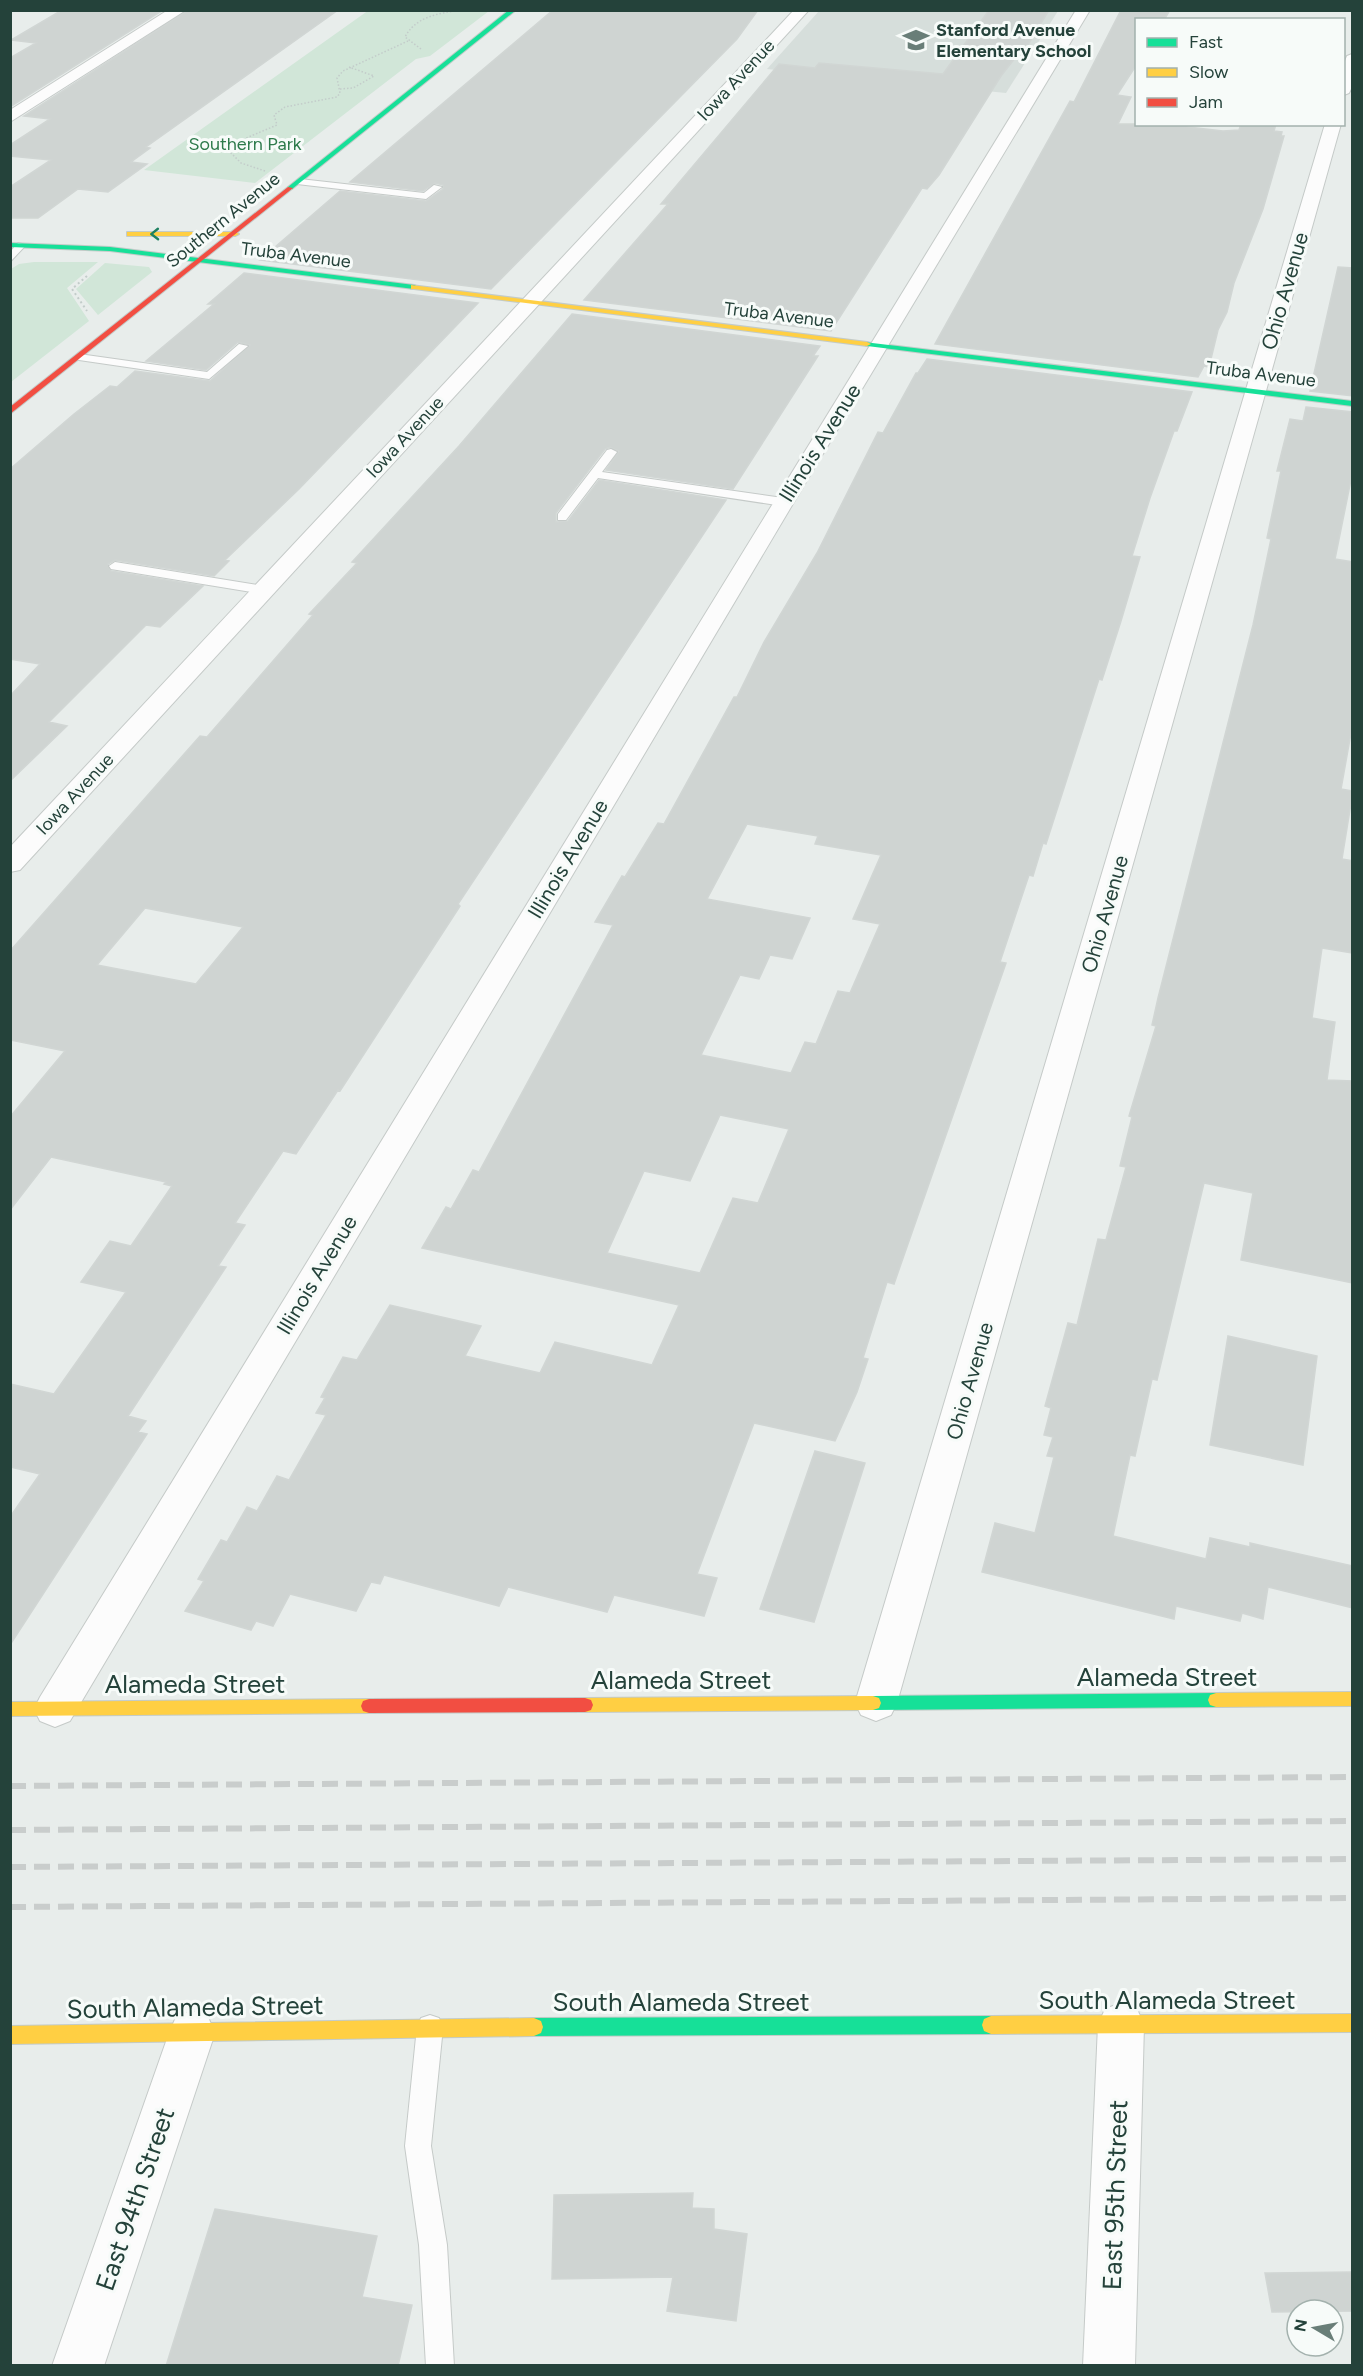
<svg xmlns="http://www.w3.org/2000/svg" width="1363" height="2376" viewBox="0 0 1363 2376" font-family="Figtree,sans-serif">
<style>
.built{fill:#d6dedb}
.green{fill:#d1e6d8}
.building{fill:#cfd4d2;stroke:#d1d6d4;stroke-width:1.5;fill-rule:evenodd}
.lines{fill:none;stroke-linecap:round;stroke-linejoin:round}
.lane-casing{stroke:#c5cac8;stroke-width:2}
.street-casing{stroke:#c5cac8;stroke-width:2}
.fast-casing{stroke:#c3cbc8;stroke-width:2}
.slow-casing{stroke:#c3cbc8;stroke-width:2}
.jam-casing{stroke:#c3cbc8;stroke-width:2}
.path-far1{stroke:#c3ccca;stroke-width:1.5;stroke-dasharray:1.5 2;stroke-linecap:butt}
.path{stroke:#c3ccca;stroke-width:2;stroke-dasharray:2 3;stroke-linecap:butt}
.lane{fill:#fcfcfc;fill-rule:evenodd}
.street{fill:#fcfcfc;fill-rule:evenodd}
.fast{fill:#16e098;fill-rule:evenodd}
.slow{fill:#ffcf43;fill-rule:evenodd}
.jam{fill:#f24e42;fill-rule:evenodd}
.rail{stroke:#c9cdcc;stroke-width:6;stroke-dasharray:16 8;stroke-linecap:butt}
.oneway{stroke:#1e8160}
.labels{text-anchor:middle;stroke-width:6;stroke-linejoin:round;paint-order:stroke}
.far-poi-label{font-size:18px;font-weight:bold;fill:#24423a;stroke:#f7fbf9;text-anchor:start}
.far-street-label{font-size:18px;fill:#24423a;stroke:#f7fbf9}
.far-park-label{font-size:18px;fill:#2d7a4b;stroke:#f7fbf9}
.street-label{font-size:21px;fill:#24423a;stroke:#f7fbf9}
.near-street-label{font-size:26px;fill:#24423a;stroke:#f7fbf9}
</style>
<rect width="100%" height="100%" fill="#e8edeb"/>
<path class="built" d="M819,11H1058L1006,93L767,69Z"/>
<path class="green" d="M369,10L489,11L430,56L416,59L255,183L144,170Z
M34,262H98L67,288L89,321L11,382V269L19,264Z
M105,263L149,267L152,272L98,315L76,289Z"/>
<path class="building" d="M62,10H163L10,107V58L36,43L11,40Z
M188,10H338L146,147L150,148L131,162L147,164L108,192L78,189L38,218H10V187L51,160L10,156V145L50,119L24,116Z
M553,10H758L737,39L491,289L260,260L340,191L426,201L443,189V185L435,183L423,191L350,182Z
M989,10H1049L1023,53H1019L1001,76L939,175L927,189L922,188L831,331L584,300L668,204H661L779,64L815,68L819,63L943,74Z
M1121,10H1170L1164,20H1137V64L1117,95L1131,97L1118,124H1162L1223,131L1239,130L1241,124H1276L1274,131L1282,132L1281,136H1284L1263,209L1234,283L1227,312L1218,330L1209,367L1204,366L1198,377L935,344L1070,101L1074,102Z
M1338,267L1353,268V396L1310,391Z
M244,273L478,303L299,489L225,560L229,561L214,576L115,560L108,564L111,571L203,586L160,627L146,625L49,722L67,726L10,781V696L40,664L10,659V469L74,414L110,386L117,387L135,371L210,381L250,345L238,342L206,370L146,361L214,304H208Z
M572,314L820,346L813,356H818L733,489L606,470L619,451L610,447L605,449L556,513V522L568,521L599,480L726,500L458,904L460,906L340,1091L338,1090L296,1154L283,1151L235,1223L245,1225L218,1266L226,1267L128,1416L146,1421L138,1432L147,1434L10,1645V1517L40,1474L10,1467V1384L54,1394L126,1292L81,1282L110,1241L131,1246L172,1186L164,1184L166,1182L51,1157L10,1210V1117L65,1051L10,1040V951L200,736L207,737L313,615L309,614L357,563L352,562L459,446ZM145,908L243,927L196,984L97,965Z
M927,359L1192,392L1177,431H1174L1150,498L1132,556L1140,557L1121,621L1102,680L1099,679L1046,844L1043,843L1033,876L1029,875L1000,962L1006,963L894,1284L887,1282L863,1358L868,1359L857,1392L835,1441L754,1423L697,1574L717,1578L704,1616L614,1595L607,1612L508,1587L499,1606L384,1575L380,1584L371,1582L356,1611L290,1594L273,1626L256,1621L251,1630L185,1611L204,1581L198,1579L221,1540L227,1542L247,1507L257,1511L277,1476L289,1480L326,1415L316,1413L325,1398L321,1397L343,1357L357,1360L390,1305L481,1326L465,1356L540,1373L555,1342L652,1365L679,1305L422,1248L446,1207L451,1209L473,1170L479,1172L613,925L595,922L622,876L625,877L658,823L664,824L734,697H737L764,642L817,553L878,432L883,433L916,373H918ZM747,824L818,836L815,844L881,855L853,919L880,924L850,993L838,991L816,1044L805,1042L791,1073L701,1055L740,975L759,979L770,955L792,959L810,918L707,899ZM720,1115L789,1129L758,1203L733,1198L700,1273L607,1253L644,1171L690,1181Z
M1306,407L1353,412V470L1335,559L1353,562V722L1341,789L1353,791L1342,859L1353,861V953L1322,948L1312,1018L1335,1022L1327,1080L1353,1081V1283L1241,1260L1253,1193L1204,1183L1157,1380L1152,1379L1135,1456L1130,1455L1113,1536L1206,1559L1210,1538L1250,1547V1543L1353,1566V1608L1268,1587L1263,1619L1242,1613L1240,1621L1176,1606L1174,1619L982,1572L995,1523L1035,1533L1054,1457L1047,1456L1053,1437L1044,1435L1051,1408L1045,1406L1068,1323L1077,1325L1098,1239L1106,1240L1126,1167L1120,1166L1132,1117L1129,1116L1156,1026L1152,1025L1158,998L1253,625L1271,539L1267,538L1281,471H1277L1290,419L1303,421Z
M1228,1336L1317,1356L1303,1465L1210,1445Z
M815,1451L865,1463L814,1622L760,1609Z
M693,2193L692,2208L714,2209V2229L747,2234L736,2321L667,2311L673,2277L552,2279L554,2195Z
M215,2209L377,2236L362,2297L412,2305L398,2366H166Z
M1353,2272V2311L1272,2312L1265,2273Z"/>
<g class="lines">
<g class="lane-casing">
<path id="lane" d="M300,179L424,193L434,185L442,187L426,199L297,184V180Z
M18,243L26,245L10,262V252Z
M239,344L248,346L209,379L79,360L74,357L79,354L207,372Z
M611,449L617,452L602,472L783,498L789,502L783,506L598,478L566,520H558V514L607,450Z
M115,562L263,586L269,590L263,594L111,569L109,566Z
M430,2015L439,2018L443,2027L431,2146L447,2245L454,2366H426L419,2245L405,2146L417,2027L421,2018Z"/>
</g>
<g class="street-casing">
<path id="street" d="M168,10H186L10,122V110Z
M794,10H809L20,870L10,872V847Z
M1076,10H1090L794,502L70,1721L55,1727L40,1721L34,1709L40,1697Z
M1352,54V87L1349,93L1344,95V63L1347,56Z
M1325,124H1341L897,1703L891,1715L876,1721L861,1715L855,1703Z
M1121,2003L1137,2009L1144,2025L1135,2366H1083L1098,2025L1105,2009Z
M192,2011L208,2017L215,2033L104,2366H52L169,2033L176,2017Z"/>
</g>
<g class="fast-casing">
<path id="fast" d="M509,10H516L292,189H288V187Z
M10,243L110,247L414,285L418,287L414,289L110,251L10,247Z
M864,342L1352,401V406L867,346L863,344Z
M1216,1693L1222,1695L1224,1700L1222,1705L1216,1707L873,1710L867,1708L865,1703L867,1698L873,1696Z
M991,2016L998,2019L1000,2025L998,2031L991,2034L534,2036L527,2033L525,2027L527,2021L534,2018Z"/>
</g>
<g class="slow-casing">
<path id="slow" d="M127,232H235L239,234L235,236H127Z
M411,285L867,342L871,344L867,346L414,289H411Z
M1352,1692V1706L1216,1707L1210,1705L1208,1700L1210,1695L1216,1693Z
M873,1696L879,1698L881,1703L879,1708L873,1710L585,1712L579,1710L577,1705L579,1700L585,1698Z
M369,1699L375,1701L377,1706L375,1711L369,1713L10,1716V1702Z
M1352,2014V2032L991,2034L984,2031L982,2025L984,2019L991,2016Z
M534,2018L541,2021L543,2027L541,2033L534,2036L10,2044V2026Z"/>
</g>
<g class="jam-casing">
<path id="jam" d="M288,187L293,188L10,414V407Z
M585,1698L591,1700L593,1705L591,1710L585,1712L369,1713L363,1711L361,1706L363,1701L369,1699Z"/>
</g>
<path class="path-far1" d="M421,49L405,37C416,16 440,13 462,10
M340,89L353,88L374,76L349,67
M265,171L241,163L231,153V148L239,141L277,125L274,115L285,107L337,97L340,93L337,78L343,71L408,41"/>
<path class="path" d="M87,276L72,289L87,311"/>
<use href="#lane" class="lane"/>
<use href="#street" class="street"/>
<use href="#fast" class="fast"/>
<use href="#slow" class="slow"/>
<use href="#jam" class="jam"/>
<path class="rail" d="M10,1786L1352,1777
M10,1830L1352,1821
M10,1867L1352,1859
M10,1907L1352,1898"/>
</g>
<defs><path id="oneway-chevron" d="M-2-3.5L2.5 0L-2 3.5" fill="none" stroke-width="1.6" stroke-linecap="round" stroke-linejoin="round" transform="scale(1.5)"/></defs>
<use class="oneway" href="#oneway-chevron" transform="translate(155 234) rotate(179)"/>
<defs>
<g id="school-bare" transform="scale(2.07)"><path d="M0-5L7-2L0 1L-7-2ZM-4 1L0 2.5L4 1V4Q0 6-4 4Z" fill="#697e78" stroke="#f7fbf9" stroke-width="2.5" paint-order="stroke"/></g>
</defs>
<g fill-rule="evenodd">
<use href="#school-bare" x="916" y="40"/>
</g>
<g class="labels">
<g class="far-poi-label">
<text x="936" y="36">Stanford Avenue<tspan x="936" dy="21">Elementary School</tspan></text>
</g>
<g class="far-street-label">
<text transform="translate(736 80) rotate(-47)" y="6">Iowa Avenue</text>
<text transform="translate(223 220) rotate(-39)" y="6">Southern Avenue</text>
<text transform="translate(296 255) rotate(7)" y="6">Truba Avenue</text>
<text transform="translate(779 315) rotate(7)" y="6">Truba Avenue</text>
<text transform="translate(1261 374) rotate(7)" y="6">Truba Avenue</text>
<text transform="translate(405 437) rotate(-47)" y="6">Iowa Avenue</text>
<text transform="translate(75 794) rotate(-47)" y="6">Iowa Avenue</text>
</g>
<g class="far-park-label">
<text x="245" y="150">Southern Park</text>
</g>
<g class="street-label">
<text transform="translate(1285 291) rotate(-74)" y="7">Ohio Avenue</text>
<text transform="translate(820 443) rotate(-58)" y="7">Illinois Avenue</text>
<text transform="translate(568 859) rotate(-59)" y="7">Illinois Avenue</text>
<text transform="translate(1105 914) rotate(-74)" y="7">Ohio Avenue</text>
<text transform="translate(317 1275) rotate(-59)" y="7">Illinois Avenue</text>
<text transform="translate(970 1381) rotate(-74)" y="7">Ohio Avenue</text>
</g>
<g class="near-street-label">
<text x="1167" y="1686">Alameda Street</text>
<text x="681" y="1689">Alameda Street</text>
<text x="195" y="1693">Alameda Street</text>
<text x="1167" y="2009">South Alameda Street</text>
<text x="681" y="2011">South Alameda Street</text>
<text transform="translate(195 2007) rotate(-1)" y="9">South Alameda Street</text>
<text transform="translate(1115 2195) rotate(-88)" y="9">East 95th Street</text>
<text transform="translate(135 2199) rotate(-71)" y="9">East 94th Street</text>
</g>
</g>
<rect width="1363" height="2376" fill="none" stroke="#24423a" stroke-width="24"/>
<rect x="1135" y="18" width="210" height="108" fill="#f7fbf9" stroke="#a3b1ad" stroke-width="1.5"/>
<rect x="1147" y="38" width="30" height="9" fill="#16e098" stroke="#a3b1ad" stroke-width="1.5"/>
<text x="1189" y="48" font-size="18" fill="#24423a">Fast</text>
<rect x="1147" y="68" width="30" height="9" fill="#ffcf43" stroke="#a3b1ad" stroke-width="1.5"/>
<text x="1189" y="78" font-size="18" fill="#24423a">Slow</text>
<rect x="1147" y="98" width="30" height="9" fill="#f24e42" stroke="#a3b1ad" stroke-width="1.5"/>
<text x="1189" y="108" font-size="18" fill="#24423a">Jam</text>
<g transform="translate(1315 2328) rotate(280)"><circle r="28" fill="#f7fbf9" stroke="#a3b1ad" stroke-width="1.5"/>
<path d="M0-4.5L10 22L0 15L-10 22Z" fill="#697e78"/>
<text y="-9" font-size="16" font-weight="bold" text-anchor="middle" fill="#24423a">N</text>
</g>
</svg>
